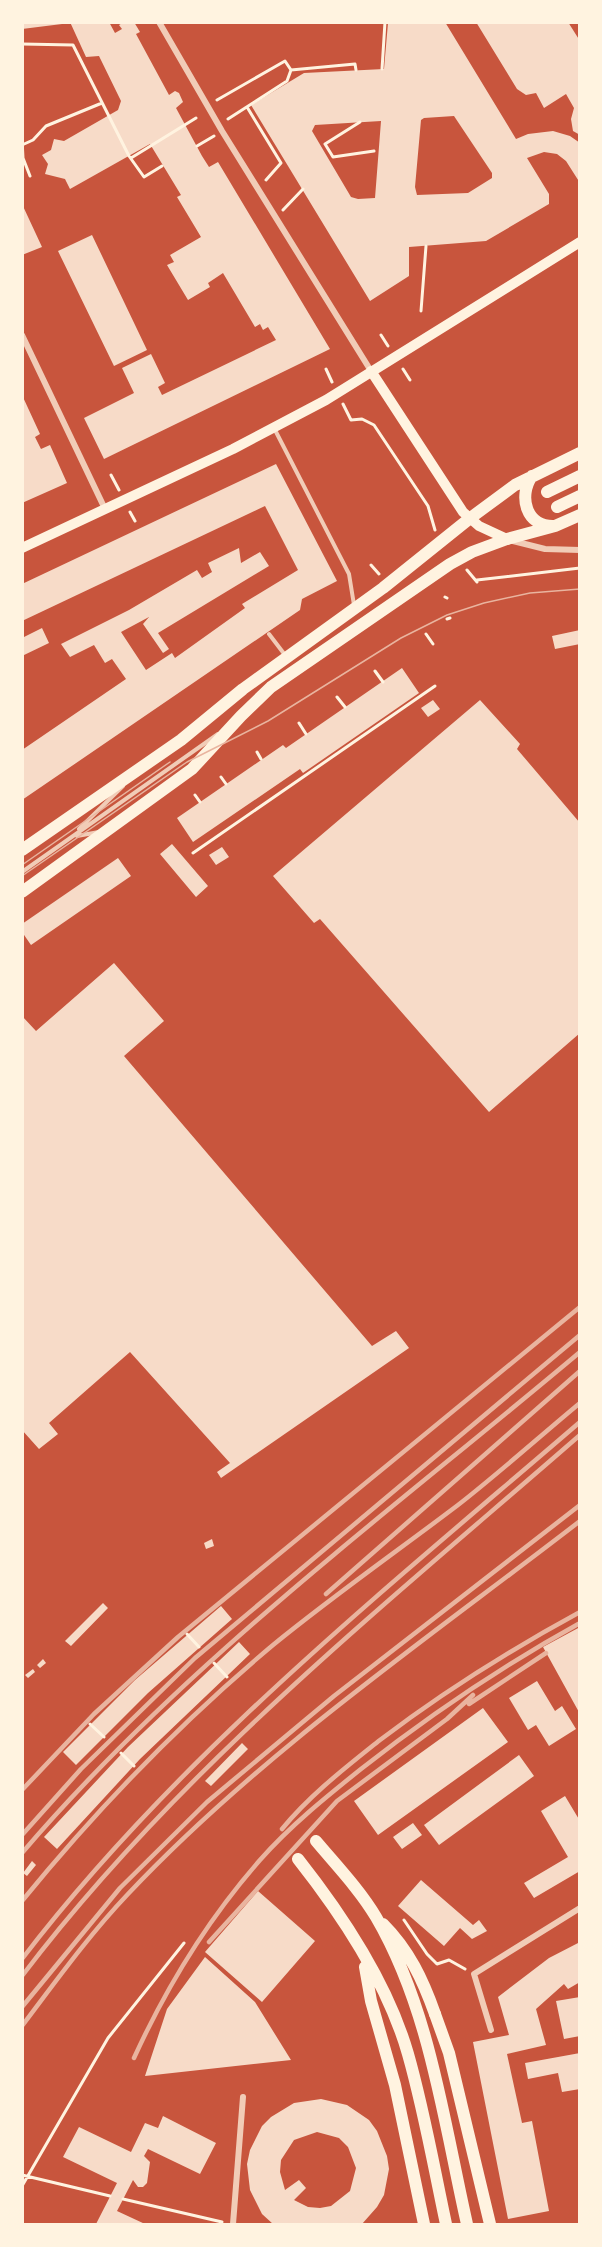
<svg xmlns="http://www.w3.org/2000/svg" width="602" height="2247" viewBox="0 0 602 2247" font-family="'Work Sans',sans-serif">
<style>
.building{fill:#f7dbc8;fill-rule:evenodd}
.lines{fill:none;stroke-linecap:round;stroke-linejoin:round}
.path{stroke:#fff3e0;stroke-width:3}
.service{stroke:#f1ccb7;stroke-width:4}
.minor{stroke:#f1ccb7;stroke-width:6}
.secondary{stroke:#fff3e0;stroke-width:10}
.primary{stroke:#fff3e0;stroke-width:12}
.trunk{stroke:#fff3e0;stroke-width:12}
.tram{stroke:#e9b49f;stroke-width:1.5}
.rail{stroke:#e9b49f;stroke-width:4.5}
</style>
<rect width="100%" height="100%" fill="#c8553d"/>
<path class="building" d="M22,22H62V24L22,29Z
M70,22H109L115,33L122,29L119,25L124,22H134L140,32L136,34L169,95L175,91L179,93L183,102L176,108L202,156L209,167L218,162L330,349L104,459L84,418L134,393L122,368L151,354L165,383L158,387L162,395L276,340L268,327L263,330L260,324L255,327L223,273L208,283L210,287L188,300L167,265L174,262L170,255L201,237L177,197L181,195L150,144L70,189L65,179L45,174L48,164L42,155L51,150L54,139L64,141L118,110L121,101L99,56L86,57Z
M445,22L516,139L528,134L553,131L570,136L580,143V183L566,161L557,154L544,152L527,158L549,194V204L486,241L409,247V276L370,301L251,105L304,73L384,69L388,23ZM454,116L492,173V178L468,193L417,195L415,187L421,120L424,118ZM381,121L375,198L358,199L351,197L312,131L315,125Z
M476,22H568L580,41V135L573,131L571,119L574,108L566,94L544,108L536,93L526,95L517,89Z
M22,204L42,247L22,255Z
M92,235L147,350L114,366L58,251Z
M22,395L40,434L35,437L41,449L50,445L67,483L22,503Z
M276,464L337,581L302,599L300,610L22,800V750L126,679L112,659L105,663L94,645L70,657L61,644L129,610L197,570L202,578L212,572L208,563L239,548L241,563L260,552L269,566L158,633L169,649L163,653L143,624L149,617L121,632L146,670L172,653L175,658L245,608L242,604L298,570L265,506L22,621V584Z
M42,628L49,643L22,656V638Z
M580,630V644L555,649L552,636Z
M402,668L419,693L303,773L300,769L193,842L177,818L283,745L286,748Z
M433,700L440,709L428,717L421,708Z
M480,700L520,744L517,749L580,823V1033L489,1112L320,919L314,923L273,876Z
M172,844L208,886L196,897L160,854Z
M222,847L229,857L216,865L209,855Z
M118,858L131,876L31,945L22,932V924Z
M114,963L164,1021L124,1056L372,1346L396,1331L409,1348L221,1478L217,1472L230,1463L130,1352L49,1423L58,1434L39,1449L22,1430V1016L36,1031Z
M212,1539L214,1546L206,1549L204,1543Z
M103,1603L108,1608L71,1646L65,1641Z
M221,1606L232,1619L148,1693L76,1765L63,1752L135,1680Z
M580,1627V1714L543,1647Z
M239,1642L250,1654L140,1759L57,1849L44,1837L128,1747Z
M43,1659L46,1663L40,1668L37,1665Z
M33,1669L35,1672L28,1678L25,1675Z
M537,1681L555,1711L562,1706L576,1729L549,1746L536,1725L528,1730L509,1698Z
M483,1708L508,1742L378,1835L354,1801Z
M242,1743L248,1749L211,1786L205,1781Z
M519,1755L534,1776L439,1845L424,1825Z
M565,1796L580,1821V1871L534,1898L524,1883L568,1857L541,1811Z
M413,1823L422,1835L402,1849L393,1837Z
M32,1861L36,1865L27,1876L23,1873Z
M421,1880L473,1925L479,1920L487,1931L472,1939L460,1928L444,1946L398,1906Z
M258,1891L315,1941L262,2002L205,1952Z
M580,1942V1982L568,1989L564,1984L536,2009L546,2045L507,2054L522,2123L532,2121L549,2211L508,2219L473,2042L509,2035L498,1997L549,1958Z
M205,1957L255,2002L291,2060L145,2076L167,2009Z
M580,1997V2036L564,2039L556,2001Z
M580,2053V2089L562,2092L558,2073L528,2079L525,2063Z
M321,2099L347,2105L369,2120L377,2131L387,2156L389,2169L384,2195L377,2207L362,2224H273L262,2214L250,2190L247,2164L250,2150L262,2126L271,2117L294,2103ZM317,2132L339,2138L348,2147L356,2168L350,2191L331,2206L320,2208L308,2207L294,2200L306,2188L299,2180L285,2190L280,2172L281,2160L294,2140Z
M163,2116L216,2143L200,2174L148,2149L144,2156L150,2162L147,2183L143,2187H138L133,2180L117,2211L145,2224H96L117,2183L63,2157L79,2127L131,2152L145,2123L158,2128Z"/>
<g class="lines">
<path class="path" d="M22,44L73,45L129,156L144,177L162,166
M382,69L385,22
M217,100L285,61L291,70L355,64L356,70
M247,107L281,163L266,180
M228,119L287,81L291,70
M360,122L325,144L333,157L374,151
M22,139L23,158L30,176
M22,145L33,140L46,126L102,103
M197,146L214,136
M131,158L196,118
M283,210L303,189
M421,311L426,246
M381,335L388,346
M326,369L332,382
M403,369L410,380
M343,404L351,420L362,419L374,425L428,506L435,530
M111,475L119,490
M130,512L135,521
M371,565L379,574
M467,570L477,582
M477,580L580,568
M445,597L447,598
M447,619L450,618
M426,634L433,644
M375,671L383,682
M337,697L345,707
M299,723L306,734
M257,752L261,759
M221,777L226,784
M195,795L200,802
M193,853L435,686
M187,1634L199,1647
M214,1663L227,1677
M90,1724L104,1737
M121,1753L134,1766
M404,1920L427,1954L437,1964L449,1960L465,1969
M22,2175L110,2196
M22,2186L108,2038L184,1943
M123,2199L222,2222"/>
<path class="service" d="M274,428L349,574L354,605
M269,634L285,655
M79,829L123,786
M77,836L99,832
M22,872L218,734"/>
<path class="minor" d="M159,22L222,131L371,371
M22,335L105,509
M509,540L545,549L580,550
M491,2030L474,1974L580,1908
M233,2224L243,2097"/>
<path class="secondary" d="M371,371L463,512L479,526L507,539
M22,548L233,449L326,400L580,242"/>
<path class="primary" d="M22,850L181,740L243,689L383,588L469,519
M22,892L192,769L241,716L271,687L450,564L472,552L507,539
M435,2014L449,2053L490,2224"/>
<path class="trunk" d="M532,476C518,496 526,527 554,526
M547,492L580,476
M557,507L580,496
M469,519L515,485L580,453
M507,539L555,526L580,515
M316,1841C337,1866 360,1890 376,1917C430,2009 444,2123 467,2224
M298,1859C343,1916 388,1984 408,2054C424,2110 434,2168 446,2224
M383,1924C409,1950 423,1980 435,2014
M365,1967L371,2001L395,2085L424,2224"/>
<path class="tram" d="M22,865L170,762
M22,876L187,762L268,721L401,638L447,615L484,603L530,593L580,589"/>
<path class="rail" d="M326,1594L580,1371
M469,1704L546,1653
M22,1790L94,1714L178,1637L580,1307
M282,1829C311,1794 345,1768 380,1740C443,1692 510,1650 580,1612
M22,1835L81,1769L195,1658L580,1335
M22,1853C185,1662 389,1513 580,1352
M22,1901C98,1808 181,1722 273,1645C333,1596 396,1552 458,1505C499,1473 539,1437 580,1403
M209,1942L337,1801L447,1719L473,1695
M22,1959C178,1755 386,1589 580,1422
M22,1976C179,1769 385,1605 580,1435
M22,2007L120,1888L207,1802L334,1696L580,1505
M22,2026C56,1981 89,1935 128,1894C262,1752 426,1640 580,1521
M134,2058C166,1988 209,1918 260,1860C290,1826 326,1797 361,1769C431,1714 502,1666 580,1623"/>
</g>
<rect width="602" height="2247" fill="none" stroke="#fff3e0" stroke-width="48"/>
</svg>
